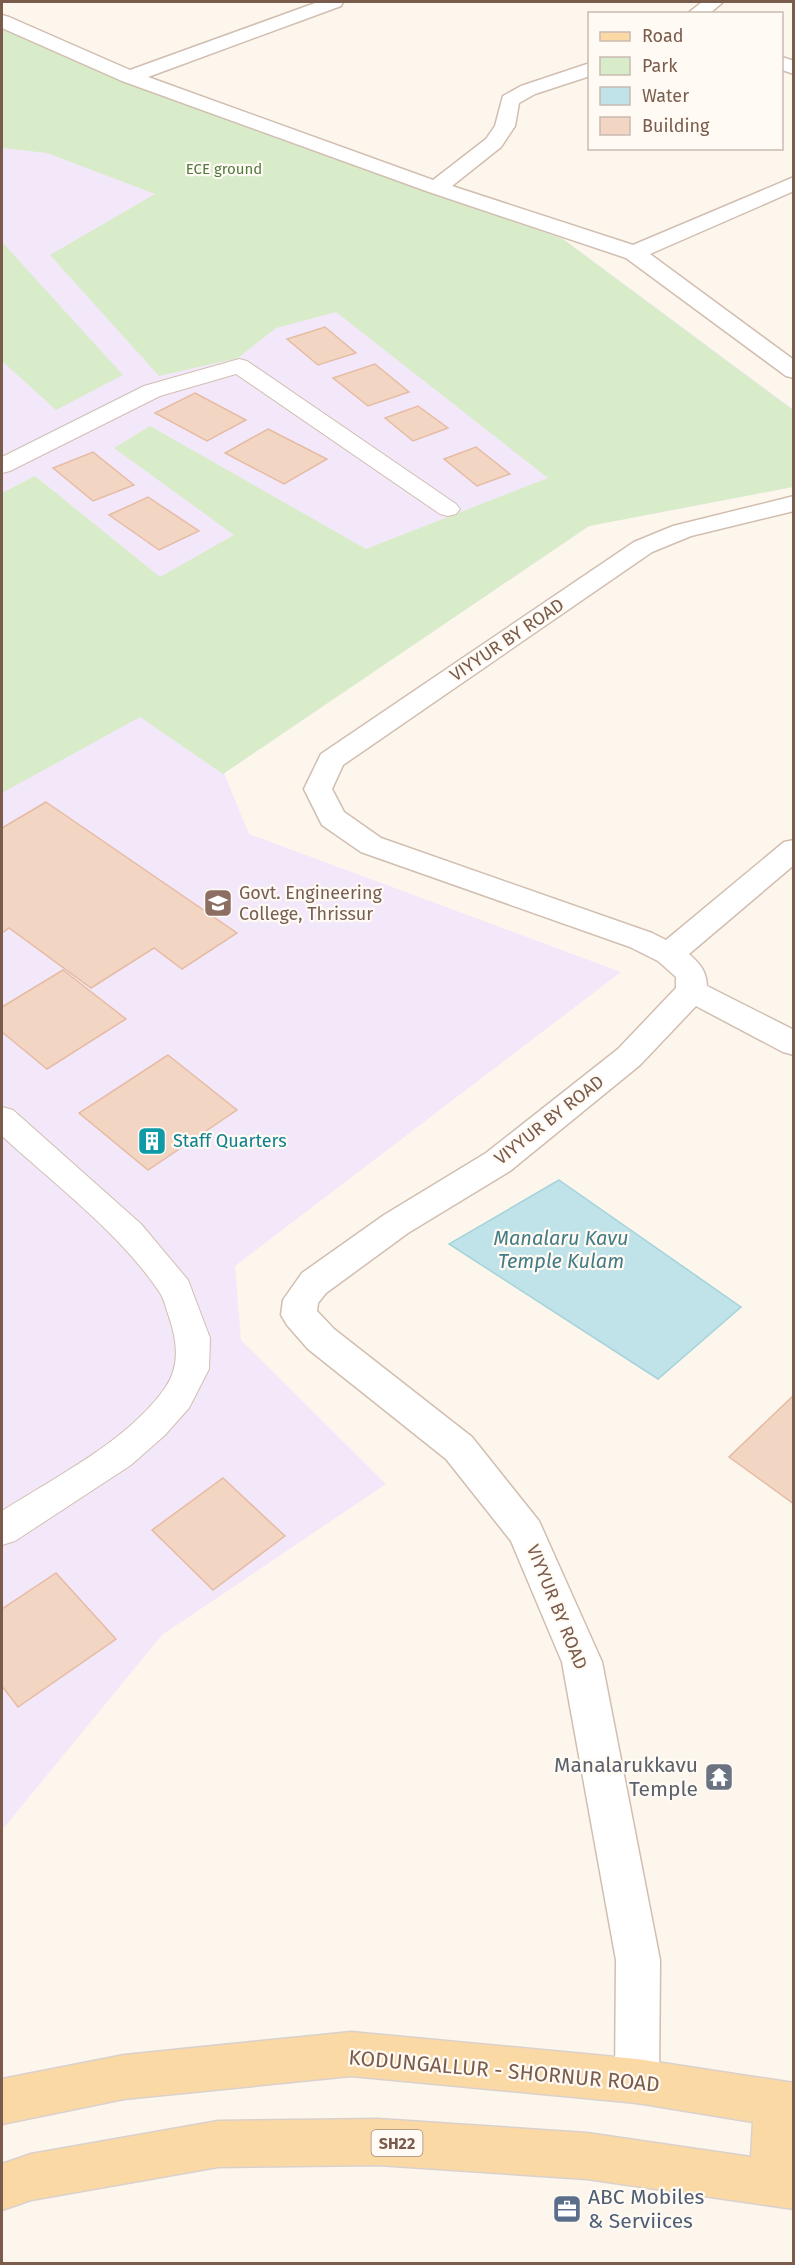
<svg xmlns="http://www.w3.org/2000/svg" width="795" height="2265" viewBox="0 0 795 2265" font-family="'Fira Sans',sans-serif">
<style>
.education{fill:#f3e8fa}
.green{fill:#d8ecc9}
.water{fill:#bfe3e8;stroke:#a5d3da;stroke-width:1.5}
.building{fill:#f3d5c3;stroke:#e6bba3;stroke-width:1.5}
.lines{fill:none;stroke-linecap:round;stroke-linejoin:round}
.lane-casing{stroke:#d1beb0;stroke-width:2}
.street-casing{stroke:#d1beb0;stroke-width:3}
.primary-casing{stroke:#dad1cd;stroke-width:3}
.lane{fill:#fff;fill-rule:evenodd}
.street{fill:#fff;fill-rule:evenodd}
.primary{fill:#fbd9a5;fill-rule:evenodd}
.labels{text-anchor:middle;stroke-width:4.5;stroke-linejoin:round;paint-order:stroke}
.far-park-label{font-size:15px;fill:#537a41;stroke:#fffaf3}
.shield{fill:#fffaf3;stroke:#a28b7f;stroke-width:1.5}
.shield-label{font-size:16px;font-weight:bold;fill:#7a5c4d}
.street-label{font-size:18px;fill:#7a5c4d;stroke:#fffaf3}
.education-label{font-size:18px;fill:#785e54;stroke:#fffaf3;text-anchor:start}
.culture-label{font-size:18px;fill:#0d838f;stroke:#fffaf3;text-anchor:start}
.water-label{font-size:20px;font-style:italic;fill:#437c86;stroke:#fffaf3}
.near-worship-label{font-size:21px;fill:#5b616d;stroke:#fffaf3;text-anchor:end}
.near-street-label{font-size:21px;fill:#7a5c4d;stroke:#fffaf3}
.near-service-label{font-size:21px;fill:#4e5e75;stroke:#fffaf3;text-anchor:start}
</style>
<rect width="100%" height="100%" fill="#fdf6ec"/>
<path class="education" d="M2,26L157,94L563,239L794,410L793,487L589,526L224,773L249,834L621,972L235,1266L241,1340L386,1484L162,1635L2,1830Z"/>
<path class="green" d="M2,27L157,94L563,239L793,410V487L589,526L223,774L140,717L2,793V493L35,476L160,577L234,535L114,448L150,426L366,549L548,478L336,312L276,328L238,358L159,376L50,255L155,194L47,153L2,148Z
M2,242L123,375L56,410L2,361Z"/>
<path class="water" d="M559,1180L741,1307L658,1379L449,1244Z"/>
<path class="building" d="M325,327L356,353L318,365L287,339Z
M375,364L409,392L368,406L333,378Z
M195,393L246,420L207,441L155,413Z
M418,406L448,428L413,441L385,418Z
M268,429L327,459L284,484L225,453Z
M476,447L510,474L477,486L444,459Z
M93,452L134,485L93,501L53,468Z
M148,497L199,531L159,550L109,515Z
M46,802L237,933L182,969L154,948L91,988L9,928L2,933V828Z
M63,970L126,1019L47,1069L2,1032V1007Z
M168,1055L237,1110L148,1170L79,1113Z
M794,1395V1504L729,1457Z
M223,1478L285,1536L213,1590L152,1530Z
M56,1573L116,1639L18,1707L2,1686V1609Z"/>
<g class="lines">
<g class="lane-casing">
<path id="lane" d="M239,359L247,361L456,504L460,509L456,514L448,516L440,514L236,374L160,396L10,471L2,473V457L144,386Z
M2,1107L13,1110L141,1224L188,1280L210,1338L209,1369L189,1408L165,1435L131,1465L15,1541L2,1545V1511C55,1477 128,1441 165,1388C181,1365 177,1339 168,1314C166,1308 164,1299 160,1293C122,1235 53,1183 2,1136Z"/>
</g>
<g class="street-casing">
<path id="street" d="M318,2H343L341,6L148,77L433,180L486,139L495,126L503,96L521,86L590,63V76L535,94L519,103L515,126L501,147L452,186L633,245L794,177V191L650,254L794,360V378L786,376L626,258L429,192L122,81L2,28V15L9,17L130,70Z
M702,2H723L709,14H687Z
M782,57L794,61V74L782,70Z
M794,496V511L691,536L652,552L343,765L332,789L344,812L381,838L652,933L666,940L784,842L794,840V865L689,954C700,964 706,970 707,986L794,1030V1055L783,1052L696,1006L640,1065L510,1171L408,1233L326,1293L318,1303L317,1311L334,1329L472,1437L539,1521L602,1662L660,1960L659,2081L653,2097L637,2103L621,2097L615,2081L616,1960L562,1662L511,1541L446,1459L308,1349L287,1325L281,1315L283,1300L302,1273L384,1215L486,1153L618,1049L676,988V977L658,961L630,947L361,852L322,825L304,789L321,754L634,542L673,526Z"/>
</g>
<g class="primary-casing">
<path id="primary" d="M351,2032L637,2059L794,2083V2209L587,2179L378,2165L218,2167L31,2200L2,2210V2164L31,2154L218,2121L378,2119L587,2133L751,2157L753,2122L637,2103L351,2076L124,2099L2,2124V2079L124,2055Z"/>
</g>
<use href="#lane" class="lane"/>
<use href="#street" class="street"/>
<use href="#primary" class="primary"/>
</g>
<defs>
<g id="university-square" transform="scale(1.5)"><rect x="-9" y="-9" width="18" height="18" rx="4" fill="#8d6e63" stroke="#fffaf3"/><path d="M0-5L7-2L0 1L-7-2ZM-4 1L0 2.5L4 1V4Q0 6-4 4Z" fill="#fff"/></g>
<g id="building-square" transform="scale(1.5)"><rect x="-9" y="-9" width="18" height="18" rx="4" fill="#0f9aa8" stroke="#fffaf3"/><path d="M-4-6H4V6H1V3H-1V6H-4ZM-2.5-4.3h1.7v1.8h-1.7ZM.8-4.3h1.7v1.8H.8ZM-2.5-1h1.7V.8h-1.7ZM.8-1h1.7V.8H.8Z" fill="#fff"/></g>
<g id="temple-square" transform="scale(1.5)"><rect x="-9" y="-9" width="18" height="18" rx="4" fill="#6b7280" stroke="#fffaf3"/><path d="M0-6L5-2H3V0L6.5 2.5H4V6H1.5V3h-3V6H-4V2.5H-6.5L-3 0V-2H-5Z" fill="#fff"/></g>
<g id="office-square" transform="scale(1.5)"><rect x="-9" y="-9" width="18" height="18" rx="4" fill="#5c6f8a" stroke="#fffaf3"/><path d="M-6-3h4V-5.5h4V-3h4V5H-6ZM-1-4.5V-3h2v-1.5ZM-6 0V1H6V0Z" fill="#fff"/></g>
</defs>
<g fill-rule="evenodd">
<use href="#university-square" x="218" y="903"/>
<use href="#building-square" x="152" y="1141"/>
<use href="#temple-square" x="719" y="1777"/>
<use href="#office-square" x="567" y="2209"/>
</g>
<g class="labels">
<g class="far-park-label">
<text x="224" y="174">ECE ground</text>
</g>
<rect class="shield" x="371.5" y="2130" width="51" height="26" rx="4.5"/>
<g class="shield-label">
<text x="397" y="2149">SH22</text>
</g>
<g class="street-label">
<text transform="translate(507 640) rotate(-34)" y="6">VIYYUR BY ROAD</text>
<text transform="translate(549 1120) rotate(-38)" y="6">VIYYUR BY ROAD</text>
<text transform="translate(557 1607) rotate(68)" y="6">VIYYUR BY ROAD</text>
</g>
<g class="education-label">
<text x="239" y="899">Govt. Engineering<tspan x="239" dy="21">College, Thrissur</tspan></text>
</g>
<g class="culture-label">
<text x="173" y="1147">Staff Quarters</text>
</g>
<g class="water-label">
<text x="561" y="1245">Manalaru Kavu<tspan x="561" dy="23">Temple Kulam</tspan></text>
</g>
<g class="near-worship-label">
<text x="698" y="1772">Manalarukkavu<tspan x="698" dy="24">Temple</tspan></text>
</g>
<g class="near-street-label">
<text transform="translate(504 2071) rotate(5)" y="7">KODUNGALLUR - SHORNUR ROAD</text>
</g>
<g class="near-service-label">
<text x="588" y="2204">ABC Mobiles<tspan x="588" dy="24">&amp; Serviices</tspan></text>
</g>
</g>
<rect width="795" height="2265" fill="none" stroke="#7a5c4d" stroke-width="6"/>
<rect x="588" y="12" width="195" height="138" fill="#fffaf3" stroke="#cabbb1" stroke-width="1.5"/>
<rect x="600" y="32" width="30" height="9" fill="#fbd9a5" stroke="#cabbb1" stroke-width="1.5"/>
<text x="642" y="42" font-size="18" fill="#7a5c4d">Road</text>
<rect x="600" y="57" width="30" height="18" fill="#d8ecc9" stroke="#cabbb1" stroke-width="1.5"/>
<text x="642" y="72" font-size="18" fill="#7a5c4d">Park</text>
<rect x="600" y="87" width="30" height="18" fill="#bfe3e8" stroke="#cabbb1" stroke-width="1.5"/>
<text x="642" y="102" font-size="18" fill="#7a5c4d">Water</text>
<rect x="600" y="117" width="30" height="18" fill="#f3d5c3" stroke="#cabbb1" stroke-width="1.5"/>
<text x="642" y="132" font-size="18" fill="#7a5c4d">Building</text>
</svg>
